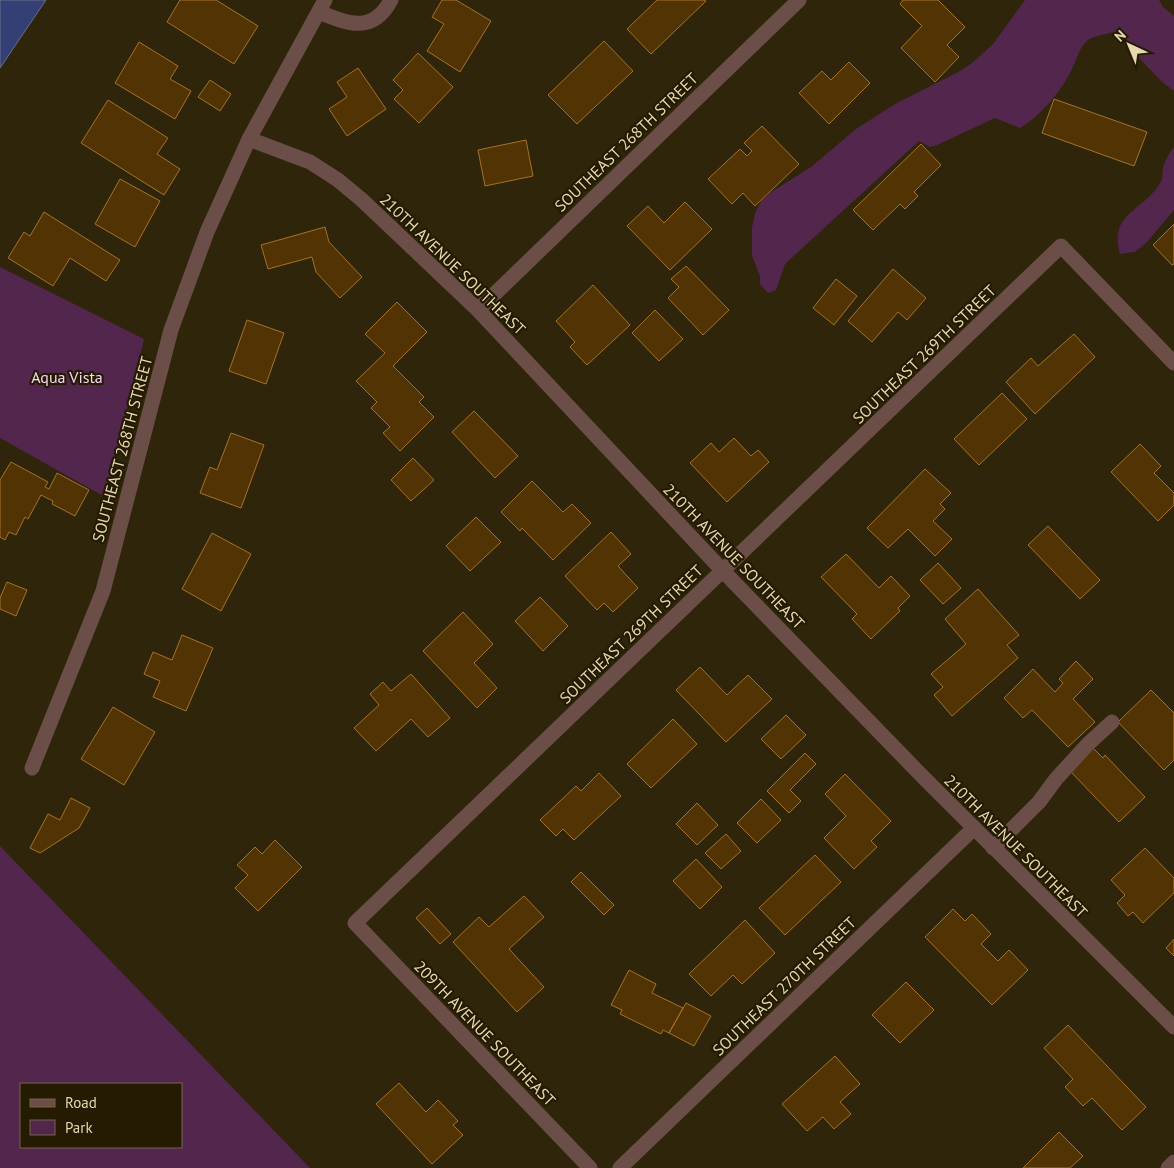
<svg xmlns="http://www.w3.org/2000/svg" width="1174" height="1168" viewBox="0 0 1174 1168" font-family="'PT Sans',sans-serif">
<style>
.green{fill:#53264e;fill-rule:evenodd}
.water{fill:#344075;stroke:#696e87}
.building{fill:#523404;stroke:#a67228}
.lines{fill:none;stroke-linecap:round;stroke-linejoin:round}
.minor{stroke:#6c4e49;stroke-width:15}
.labels{text-anchor:middle;stroke-width:4.5;stroke-linejoin:round;paint-order:stroke}
.street-label{font-size:16px;fill:#e6d8b0;stroke:#241b02}
.park-label{font-size:16px;fill:#f6d7f1;stroke:#241b02}
</style>
<rect width="100%" height="100%" fill="#2e250a"/>
<path class="green" d="M1025,0H1159L1163,7L1174,16V91L1162,82L1114,32C1107,34 1094,36 1088,40C1080,46 1077,58 1073,67C1062,90 1043,114 1020,128L995,118L937,145L930,147L919,141L785,264L776,290L768,293L760,284V276L752,256V227L755,213L762,200L773,191L811,167L856,129L895,104L960,71L972,63L993,44Z
M1174,147V210L1147,242L1135,252L1120,254C1108,213 1144,211 1160,183C1163,179 1162,173 1163,168C1165,160 1169,153 1174,147Z
M0,267L144,339L105,497L0,438Z
M0,846L310,1168H0ZM21,1084H181V1147H21Z"/>
<path class="water" d="M0,0H46L0,68Z"/>
<path class="building" d="M180,0H216L258,26L234,64L167,22Z
M442,0H456L491,21L460,72L427,51L444,24L432,17Z
M657,0H704L706,1L651,54L627,29Z
M903,0H938L965,27L947,45L959,57L935,82L901,48L922,26L900,4Z
M604,41L633,71L577,124L548,95Z
M139,42L178,66L170,79L191,91L175,119L115,83Z
M418,53L453,87L419,123L394,99L403,90L393,80Z
M849,62L870,83L829,124L799,93L822,71L831,80Z
M358,68L386,109L347,136L329,109L347,97L337,82Z
M210,80L231,94L220,111L198,97Z
M1054,99L1147,132L1134,166L1042,133Z
M108,100L168,138L157,154L180,169L164,195L81,143Z
M762,126L799,164L755,206L743,193L732,204L708,179L740,149L747,156L752,151L744,143Z
M526,140L533,176L485,186L478,150Z
M921,144L941,165L914,192L918,196L905,209L900,204L873,230L853,210Z
M120,179L160,201L135,247L95,224Z
M685,202L712,229L670,270L627,226L648,206L664,223Z
M44,212L120,260L106,281L70,258L53,286L8,258L24,232L30,236Z
M1174,224V264L1172,265L1153,245Z
M325,227L329,242L362,277L340,298L316,272L312,257L268,269L261,245Z
M686,266L729,310L703,335L668,298L679,287L671,279Z
M893,269L926,298L907,320L898,312L872,342L848,321Z
M836,279L857,296L834,325L813,308Z
M593,285L630,325L587,365L570,347L575,342L556,321Z
M397,302L427,332L393,366L424,397L419,402L434,417L400,451L383,433L390,427L371,408L377,402L356,381L385,353L365,334Z
M655,310L683,339L659,361L632,333Z
M247,320L284,333L266,384L229,371Z
M1074,334L1095,357L1035,414L1006,382L1031,358L1038,366Z
M1002,393L1027,419L979,465L954,439Z
M474,411L518,456L495,478L452,432Z
M231,433L264,445L241,508L200,493L210,467L217,470Z
M734,438L751,456L758,450L769,462L727,502L690,463L711,443L719,452Z
M1140,444L1161,466L1154,473L1174,493V505L1158,521L1111,472Z
M413,458L434,480L411,501L391,480Z
M11,462L48,482L45,487L49,489L57,473L89,490L75,516L52,504L53,501L41,495L28,519L25,517L16,535L9,532L5,540L0,537V480Z
M925,469L951,493L940,504L945,509L933,521L952,539L935,556L908,529L888,548L867,528Z
M532,481L563,512L572,504L591,523L553,560L522,528L520,531L501,512Z
M476,517L501,542L470,571L446,546Z
M1048,526L1100,580L1080,599L1028,545Z
M611,532L631,554L618,566L638,588L613,612L604,603L597,610L565,576Z
M212,533L251,554L221,611L182,589Z
M846,554L879,588L891,576L910,596L898,608L900,611L871,639L852,619L857,614L821,577Z
M938,563L961,588L943,604L920,580Z
M7,582L27,590L16,616L0,609V598Z
M978,589L1019,635L1007,645L1018,658L952,716L934,695L943,687L931,674L966,644L945,619Z
M540,597L568,626L543,651L515,621Z
M463,612L493,644L474,663L497,688L477,708L423,651Z
M182,635L213,648L186,711L153,697L160,681L144,674L153,652L172,660Z
M1076,661L1093,679L1073,699L1095,722L1068,747L1032,710L1023,718L1004,698L1033,669L1055,692L1063,683L1059,679Z
M700,667L727,695L748,675L772,699L726,742L676,690Z
M411,674L450,718L428,737L411,719L376,751L354,728L379,705L370,694L383,682L391,691Z
M1151,690L1174,713V760L1164,770L1118,722Z
M113,707L155,732L124,785L81,759Z
M786,715L806,735L781,759L761,739Z
M673,719L697,744L651,788L627,764Z
M1093,748L1103,758L1105,755L1145,797L1119,822L1070,771Z
M805,753L816,764L790,790L801,801L789,813L767,791Z
M599,773L621,796L574,840L563,829L556,836L540,820L576,786L581,791Z
M845,774L891,821L871,841L877,847L854,869L824,838L846,816L825,794Z
M71,798L90,808L79,828L40,853L30,848L48,814L60,820Z
M761,799L781,820L757,843L737,823Z
M697,803L718,825L697,845L676,824Z
M726,834L741,851L721,869L705,853Z
M275,840L302,867L258,911L235,888L248,875L237,865L255,847L262,854Z
M1145,848L1174,878V893L1143,923L1133,912L1128,916L1117,903L1125,895L1111,880Z
M815,855L841,882L785,935L759,908Z
M696,859L722,887L700,909L673,881Z
M581,872L614,905L604,915L571,882Z
M524,896L544,917L509,949L544,987L517,1012L453,942L479,917L489,927Z
M427,908L451,934L440,944L416,918Z
M953,909L965,921L972,914L991,934L981,944L998,961L1009,950L1028,970L992,1005L925,937Z
M745,920L775,953L742,984L733,975L711,996L689,974Z
M1174,939V956L1166,948Z
M629,970L656,984L652,993L683,1008L669,1033L663,1030L661,1034L620,1014L622,1010L611,1005Z
M906,982L934,1010L900,1043L872,1015Z
M686,1003L711,1016L694,1046L669,1033Z
M1068,1025L1146,1107L1122,1130L1092,1098L1083,1106L1065,1087L1073,1079L1044,1048Z
M835,1056L860,1084L840,1102L851,1114L834,1129L823,1117L807,1131L782,1104Z
M399,1083L426,1112L438,1100L458,1121L453,1125L463,1135L432,1164L376,1104Z
M1059,1132L1083,1156L1070,1168H1023Z"/>
<g class="lines">
<path class="minor" d="M319,12C348,24 373,34 391,0
M249,139L310,162L338,180L362,200L478,310L723,571L924,778L1174,1027
M478,310L799,0
M32,768L103,591L171,330L207,232L249,139L325,0
M993,848L1039,802L1056,779L1088,744L1112,722
M590,1168L355,923L1061,246L1174,363
M620,1168L973,829
M1168,1168L1174,1162"/>
</g>
<g class="labels">
<g class="street-label">
<text transform="translate(626 142) rotate(-44)" y="6">SOUTHEAST 268TH STREET</text>
<text transform="translate(453 264) rotate(44)" y="6">210TH AVENUE SOUTHEAST</text>
<text transform="translate(924 354) rotate(-44)" y="6">SOUTHEAST 269TH STREET</text>
<text transform="translate(122 449) rotate(-75)" y="6">SOUTHEAST 268TH STREET</text>
<text transform="translate(734 556) rotate(46)" y="6">210TH AVENUE SOUTHEAST</text>
<text transform="translate(631 634) rotate(-44)" y="6">SOUTHEAST 269TH STREET</text>
<text transform="translate(1016 846) rotate(45)" y="6">210TH AVENUE SOUTHEAST</text>
<text transform="translate(784 986) rotate(-44)" y="6">SOUTHEAST 270TH STREET</text>
<text transform="translate(485 1033) rotate(46)" y="6">209TH AVENUE SOUTHEAST</text>
</g>
<g class="park-label">
<text x="67" y="383">Aqua Vista</text>
</g>
</g>
<rect x="20" y="1083" width="162" height="65" fill="#241b02" stroke="#726748"/>
<rect x="30" y="1099" width="25" height="8" fill="#6c4e49" stroke="#726748"/>
<text x="65" y="1108" font-size="15" fill="#e6d8b0">Road</text>
<rect x="30" y="1120" width="25" height="15" fill="#53264e" stroke="#726748"/>
<text x="65" y="1133" font-size="15" fill="#e6d8b0">Park</text>
<g transform="translate(1129 45) rotate(316)" stroke="#241b02" stroke-width="4" paint-order="stroke">
<path d="M0-4L9 19L0 12L-9 19Z" fill="#e6d8b0"/>
<text y="-8" font-size="14" font-weight="bold" text-anchor="middle" fill="#e6d8b0">N</text>
</g>
</svg>
